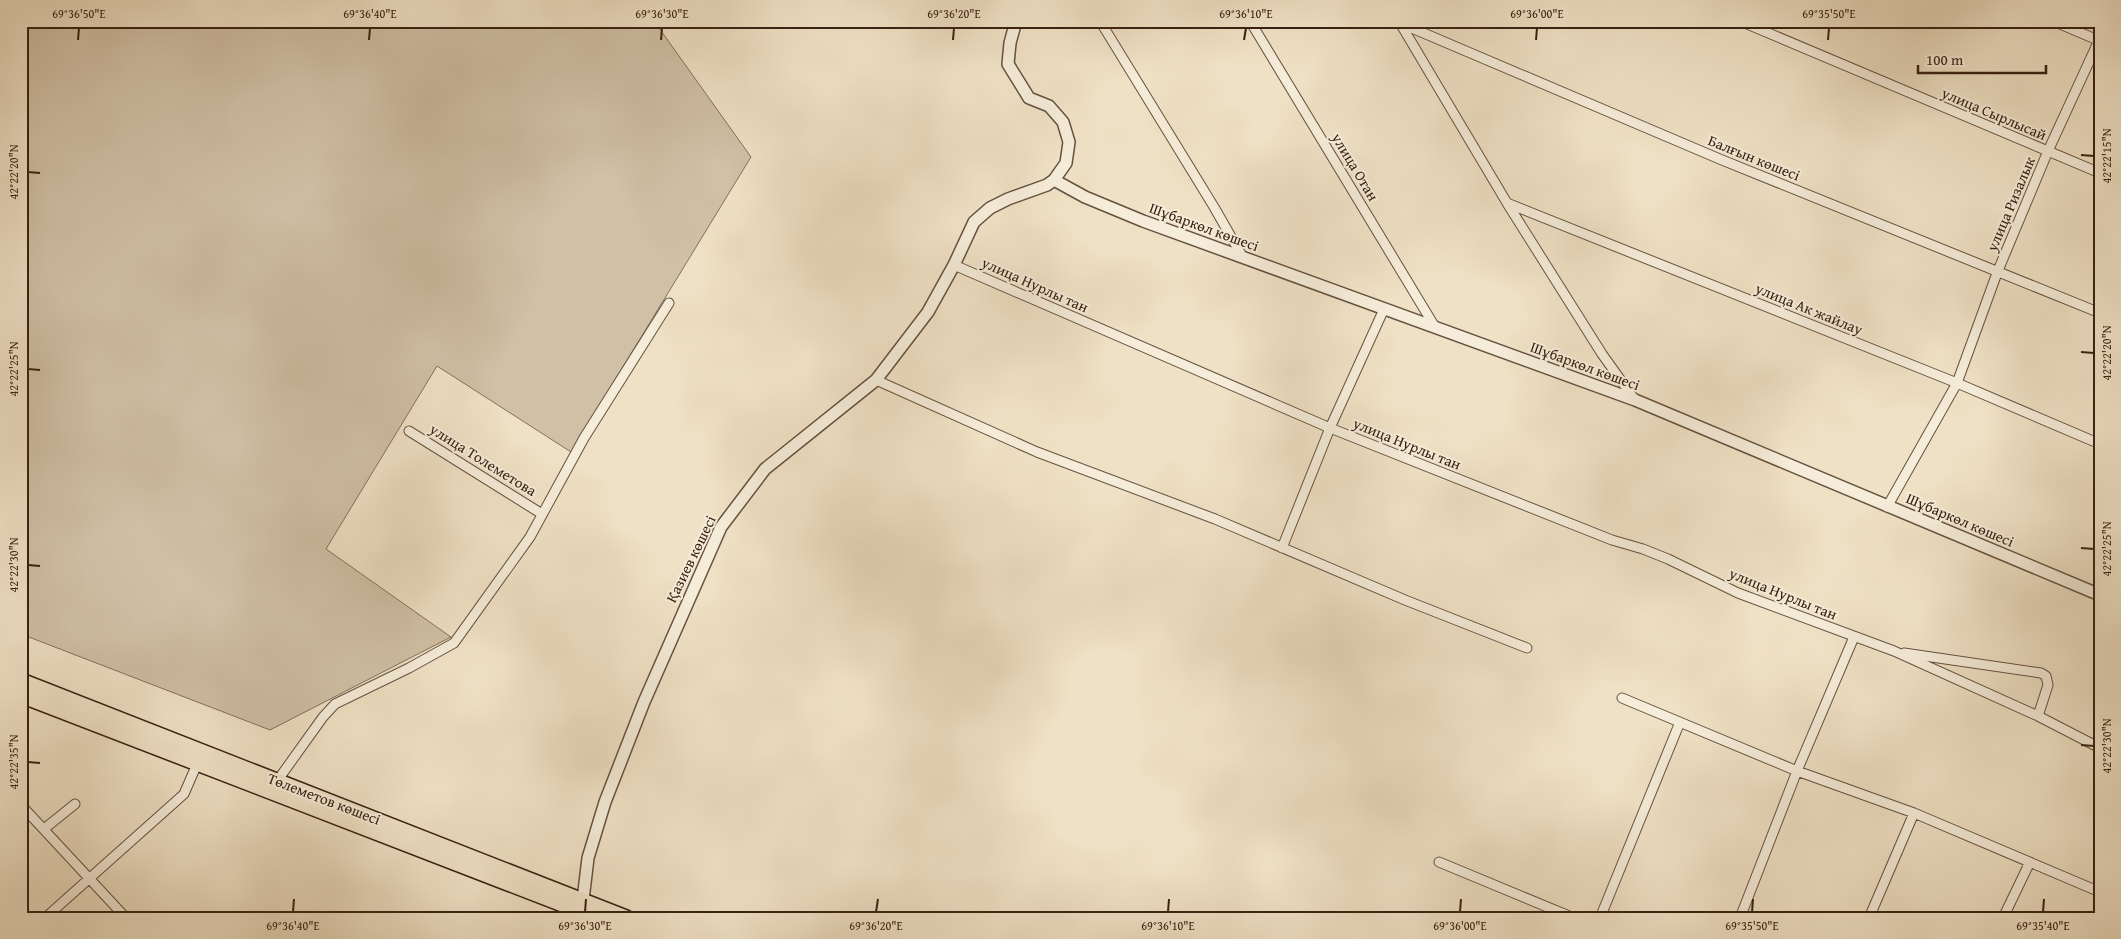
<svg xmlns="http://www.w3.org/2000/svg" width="2121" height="939" font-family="'Gentium Book Plus',serif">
  <rect width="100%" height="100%" fill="#efe1c5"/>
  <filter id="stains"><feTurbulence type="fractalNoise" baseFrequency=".004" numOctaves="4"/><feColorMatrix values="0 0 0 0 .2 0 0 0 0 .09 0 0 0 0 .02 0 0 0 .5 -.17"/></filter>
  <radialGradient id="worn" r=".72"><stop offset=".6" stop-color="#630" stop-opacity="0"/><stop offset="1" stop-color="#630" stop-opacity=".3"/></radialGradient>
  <path fill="#d0c0a6" stroke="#84705c" d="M21 21H654L751 157 571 452 437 366 326 549 451 637 270 730 21 634Z"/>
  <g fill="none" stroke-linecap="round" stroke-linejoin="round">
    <g stroke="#66513e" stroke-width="11">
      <path id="minor" d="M1100 21 1214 207 1242 256
        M1250 21 1435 327
        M1740 21 2100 173
        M2053 21 2100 41
        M1400 23 1722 160 2100 313
        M1400 23 1507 203 1602 354 1635 400
        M1507 203 1957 383 2100 444
        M954 265 1330 428 1612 540 1643 549 1668 559 1738 593 1894 651 2038 716 2100 748
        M876 380 1037 452 1215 519 1405 600 1527 648
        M409 431 542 514
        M1887 507 1957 383 1997 273 2048 151 2100 38
        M1282 548 1330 428 1384 309
        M1904 653 2041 673 2046 676 2048 685 2038 716
        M1622 698 1797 771 1914 813 2100 892
        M274 780 280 777 323 717 335 704 409 668 454 643 530 537 584 438 669 303
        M21 805 126 918
        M44 829 75 804
        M1439 862 1574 918
        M45 918 184 794 197 764
        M1600 918 1680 722
        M1740 918 1797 771 1854 637
        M1869 918 1914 813
        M2003 918 2030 862"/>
    </g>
    <g stroke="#66513e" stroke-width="14">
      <path id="tertiary" d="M1054 180 1085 197 1143 221 1635 400 2100 595
        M582 908 588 858 605 802 644 702 721 527 765 469 876 380 928 312 954 265 974 222 990 208 1008 199 1047 185 1054 180 1066 163 1069 142 1063 122 1049 106 1029 98 1008 64 1010 43 1016 21"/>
    </g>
    <g stroke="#382111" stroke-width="18">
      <path id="primary" d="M21 681 626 918
        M21 695 591 915"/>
    </g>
    <use href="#minor" stroke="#f5ecd9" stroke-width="9"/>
    <use href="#tertiary" stroke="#f5ecd9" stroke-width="11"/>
    <use href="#primary" stroke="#efe1c5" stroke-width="15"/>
  </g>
  <path fill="none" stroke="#382111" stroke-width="2" d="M78 40 79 28M369 40 370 28M661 40 662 28M953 40 954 28M1244 40 1246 28M1536 40 1537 28M1828 40 1829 28M2081 155 2094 156M28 172 40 173M2081 352 2094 353M28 369 40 370M2081 548 2094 549M28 565 40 566M2081 745 2094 746M28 762 40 763M293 912 294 899M585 912 586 899M876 912 878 899M1168 912 1169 899M1460 912 1461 899M1752 912 1753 899M2043 912 2044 899"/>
  <g text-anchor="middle" stroke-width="4" stroke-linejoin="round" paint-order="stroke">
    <g font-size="15" fill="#382111" stroke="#f5ecd9">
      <text transform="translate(1994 114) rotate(23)" y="5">улица Сырлысай</text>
      <text transform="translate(1754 158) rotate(22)" y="5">Балғын көшесі</text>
      <text transform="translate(1355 167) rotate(59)" y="5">улица Отан</text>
      <text transform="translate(2011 204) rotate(-67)" y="5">улица Ризалык</text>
      <text transform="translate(1204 227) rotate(20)" y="5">Шұбаркөл көшесі</text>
      <text transform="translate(1035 285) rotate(24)" y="5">улица Нурлы тан</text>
      <text transform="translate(1809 309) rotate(22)" y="5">улица Ак жайлау</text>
      <text transform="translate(1585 366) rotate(20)" y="5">Шұбаркөл көшесі</text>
      <text transform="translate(1407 444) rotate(22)" y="5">улица Нурлы тан</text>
      <text transform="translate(483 460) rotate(32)" y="5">улица Толеметова</text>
      <text transform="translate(1960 520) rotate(23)" y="5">Шұбаркөл көшесі</text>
      <text transform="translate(691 559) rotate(-64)" y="5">Қазиев көшесі</text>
      <text transform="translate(1783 594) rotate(22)" y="5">улица Нурлы тан</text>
      <text transform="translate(324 799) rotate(21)" y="5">Төлеметов көшесі</text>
    </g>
  </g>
  <rect width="2121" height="939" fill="none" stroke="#efe1c5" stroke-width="55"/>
  <path d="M1918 65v8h128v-8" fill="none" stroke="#382111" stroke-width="2.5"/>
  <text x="1926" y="65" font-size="15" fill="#382111" stroke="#f5ecd9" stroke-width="4" paint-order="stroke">100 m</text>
  <rect x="28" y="28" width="2066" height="884" fill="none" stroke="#382111" stroke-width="2"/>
  <g font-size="12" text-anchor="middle" fill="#382111">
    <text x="79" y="18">69°36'50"E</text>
    <text x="370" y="18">69°36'40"E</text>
    <text x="662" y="18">69°36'30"E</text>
    <text x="954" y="18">69°36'20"E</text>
    <text x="1246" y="18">69°36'10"E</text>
    <text x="1537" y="18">69°36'00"E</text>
    <text x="1829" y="18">69°35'50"E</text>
    <text transform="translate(2107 156) rotate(-90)" y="4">42°22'15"N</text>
    <text transform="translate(14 172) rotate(-90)" y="4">42°22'20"N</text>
    <text transform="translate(2107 353) rotate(-90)" y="4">42°22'20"N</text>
    <text transform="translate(14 369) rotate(-90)" y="4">42°22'25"N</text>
    <text transform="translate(2107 549) rotate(-90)" y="4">42°22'25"N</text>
    <text transform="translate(14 565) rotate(-90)" y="4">42°22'30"N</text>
    <text transform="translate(2107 746) rotate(-90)" y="4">42°22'30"N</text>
    <text transform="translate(14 762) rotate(-90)" y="4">42°22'35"N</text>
    <text x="293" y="930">69°36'40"E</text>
    <text x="585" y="930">69°36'30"E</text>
    <text x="876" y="930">69°36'20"E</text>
    <text x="1168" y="930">69°36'10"E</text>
    <text x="1460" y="930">69°36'00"E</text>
    <text x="1752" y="930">69°35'50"E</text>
    <text x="2043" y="930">69°35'40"E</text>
  </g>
  <rect width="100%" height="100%" filter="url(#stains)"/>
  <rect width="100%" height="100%" fill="url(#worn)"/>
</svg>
